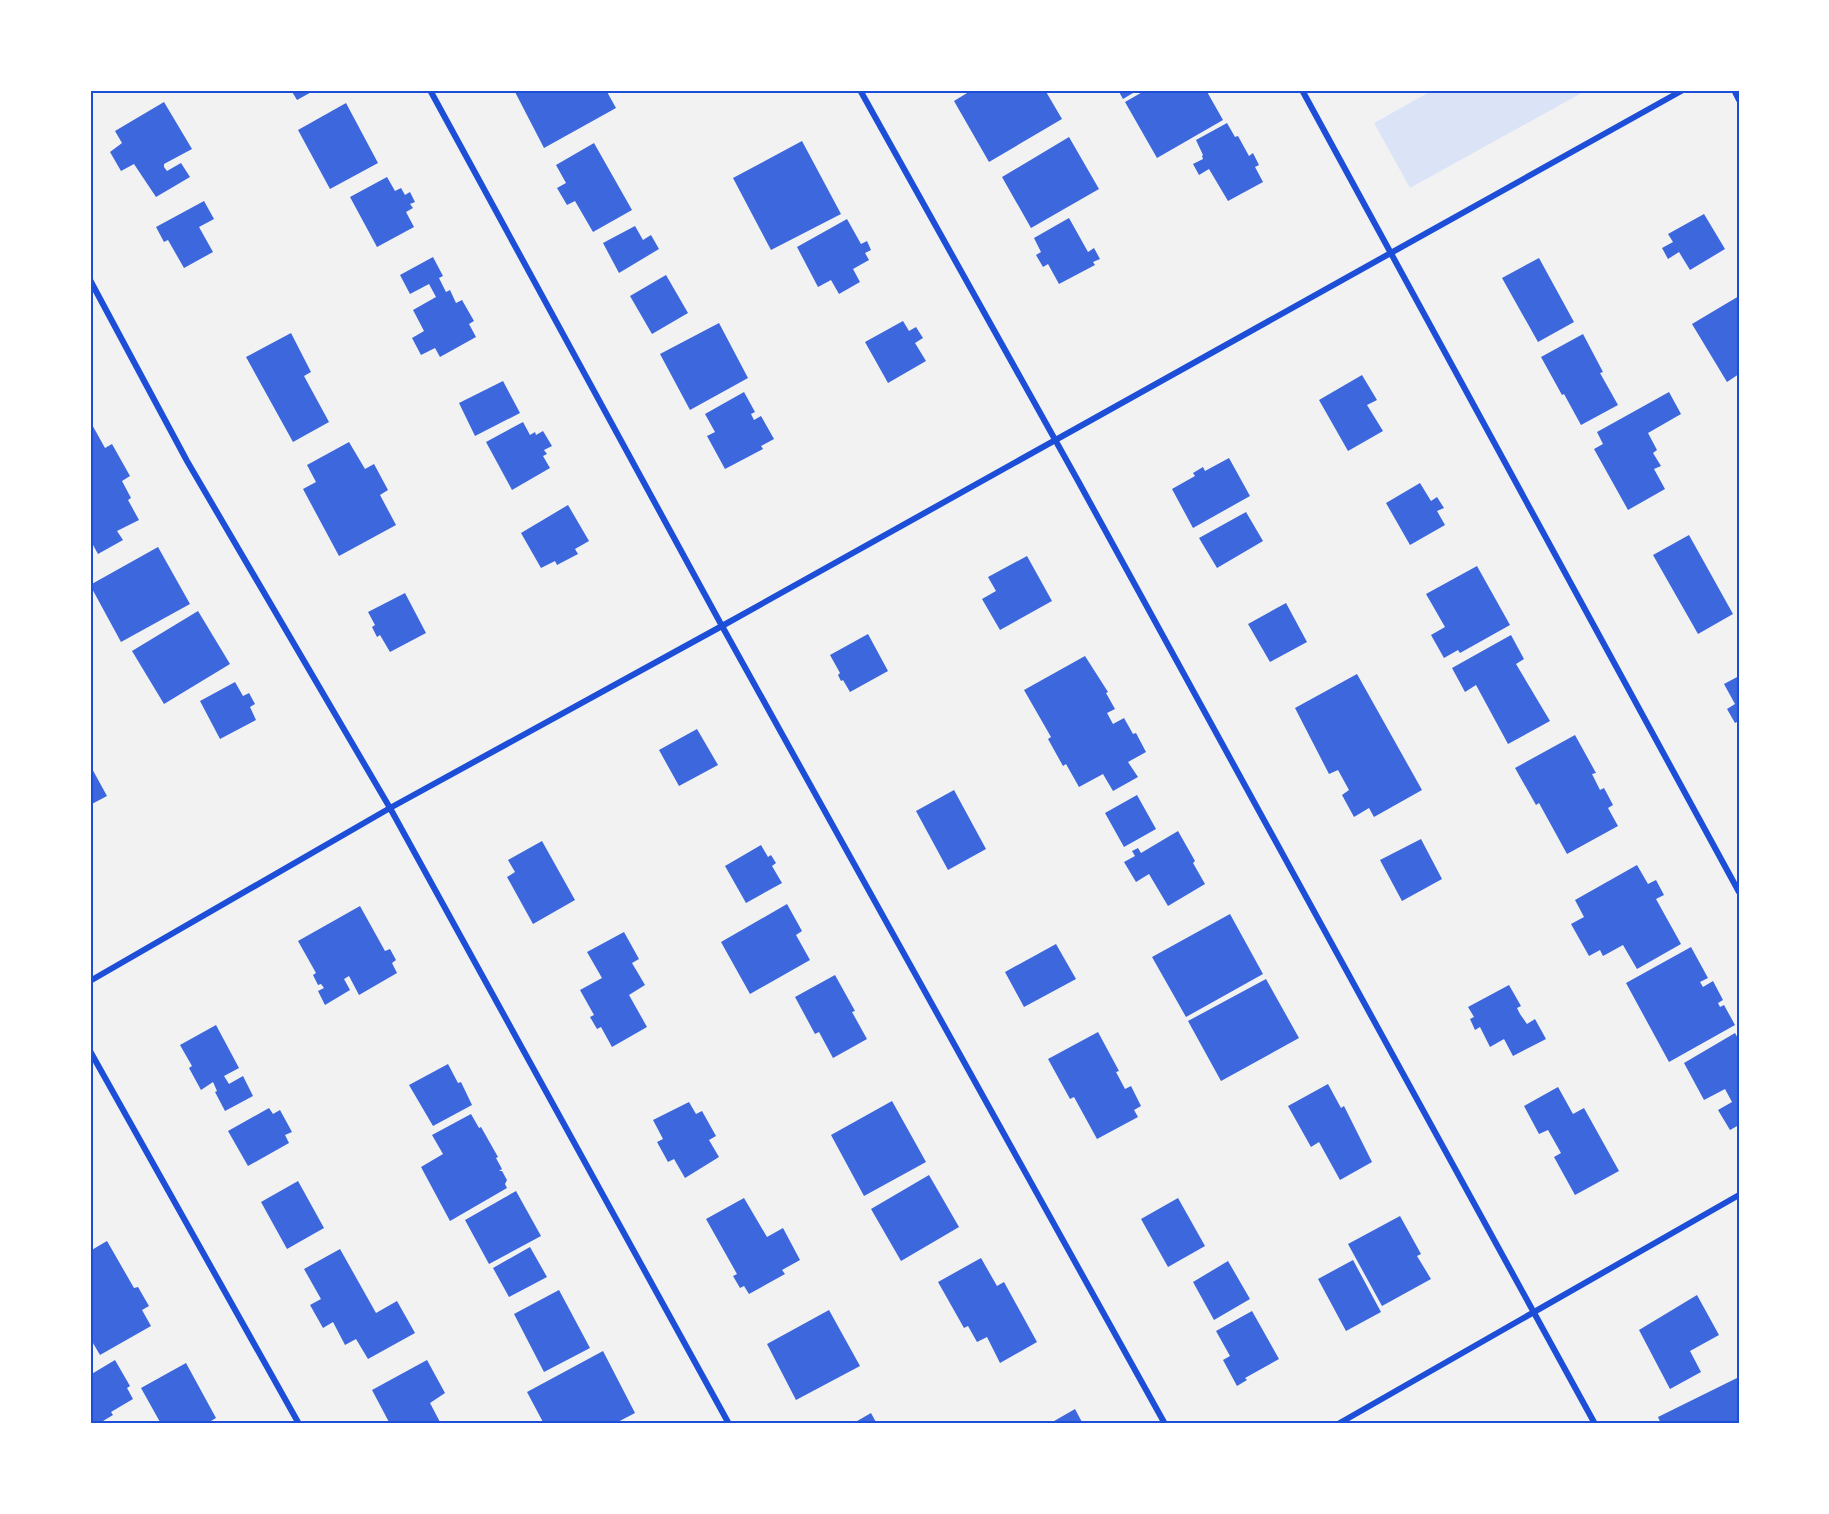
<svg xmlns="http://www.w3.org/2000/svg" width="1829" height="1514" font-family="'Open Sans',sans-serif">
  <rect width="100%" height="100%" fill="#f2f2f2"/>
  <path fill="#dbe4f7" d="M1433 90H1587L1410 188 1374 123Z"/>
  <path fill="#3d67dc" d="M291 90H315L297 100Z
    M514 90H606L616 108 544 148Z
    M972 90H1045L1062 119 989 162 954 101Z
    M1118 90H1138L1123 99Z
    M1146 90H1206L1223 120 1157 158 1125 102Z
    M164 102 192 149 164 164V167L167 171 181 163 190 177 156 197 134 164 121 171 110 152 122 143 115 131Z
    M346 103 378 163 330 189 298 130Z
    M1227 123 1235 137 1238 136 1249 156 1253 153 1259 165 1255 167 1263 182 1228 201 1209 169 1199 175 1193 164 1203 159 1202 156 1203 155 1196 140Z
    M1069 137 1099 189 1031 228 1002 177Z
    M802 141 841 214 771 250 733 178Z
    M594 143 632 210 593 232 575 201 567 205 557 188 566 183 556 165Z
    M387 177 395 191 401 188 405 195 410 192 415 202 410 204 413 208 406 212 414 227 377 247 350 197Z
    M204 201 214 219 199 227 213 252 184 268 168 240 164 242 156 227Z
    M1704 214 1725 249 1690 270 1679 252 1668 259 1662 248 1673 242 1668 234Z
    M1069 218 1088 252 1094 248 1100 259 1093 262 1095 265 1059 284 1048 264 1043 267 1036 255 1041 252 1034 238Z
    M847 219 861 244 867 241 871 250 865 253 869 260 853 269 860 282 839 294 831 280 818 287 797 247Z
    M635 226 643 240 651 235 659 249 619 273 603 243Z
    M433 257 443 276 439 278 446 292 450 290 456 303 462 300 474 321 469 324 476 337 440 357 435 348 421 355 412 338 424 331 413 310 436 297 429 284 410 294 400 275Z
    M1539 258 1574 322 1538 342 1502 278Z
    M666 275 688 313 652 334 630 296Z
    M1739 296V374L1727 382 1692 324Z
    M903 321 909 331 916 327 923 338 915 343 926 361 888 383 865 342Z
    M719 323 748 378 690 410 660 354Z
    M291 333 311 372 304 376 329 422 293 442 246 357Z
    M1583 334 1603 372 1600 373 1618 405 1581 425 1564 394 1562 395 1541 357Z
    M1362 375 1377 400 1367 405 1383 431 1348 451 1319 400Z
    M503 381 520 413 475 436 459 403Z
    M744 392 755 412 751 414 754 420 761 416 774 439 761 446 763 449 725 469 707 436 715 432 705 414Z
    M1669 392 1681 414 1648 433 1657 450 1653 453 1661 466 1654 469 1665 489 1628 510 1594 449 1603 444 1597 432Z
    M90 421 105 448 112 444 130 476 122 481 131 498 128 500 139 520 117 531 123 540 98 554 93 545 90 546Z
    M523 422 530 435 535 432 536 435 543 431 552 446 544 450 547 454 543 456 550 468 512 490 486 442Z
    M349 442 365 469 374 464 388 490 380 495 396 525 339 556 303 489 316 482 307 465Z
    M1229 458 1250 496 1193 528 1172 489 1195 476 1193 473 1203 467 1205 471Z
    M1420 483 1431 501 1437 497 1444 508 1437 511 1445 525 1410 545 1386 503Z
    M568 505 589 541 575 549 578 554 557 565 555 561 541 568 521 533Z
    M1246 512 1263 541 1217 568 1199 538Z
    M1689 535 1733 614 1698 634 1653 555Z
    M158 547 190 604 121 642 90 585Z
    M1027 556 1052 601 1000 630 982 599 996 591 988 577Z
    M1477 566 1510 625 1460 653 1458 650 1444 658 1431 635 1445 627 1426 594Z
    M405 593 426 633 390 652 380 635 377 637 372 627 375 625 368 612Z
    M1286 603 1307 642 1270 662 1248 624Z
    M198 611 230 664 164 704 132 651Z
    M868 634 888 671 850 692 843 680 841 681 838 675 840 673 830 655Z
    M1511 635 1524 659 1516 664 1550 721 1508 744 1476 685 1465 692 1452 668Z
    M1085 656 1108 692 1106 693 1115 709 1107 713 1113 724 1124 718 1133 734 1136 733 1146 752 1128 762 1138 777 1113 791 1103 774 1079 787 1066 764 1063 766 1048 739 1051 737 1024 690Z
    M1357 674 1422 790 1374 817 1369 808 1354 817 1342 795 1349 790 1338 770 1329 774 1295 708Z
    M1739 676V721L1735 723 1727 709 1735 704 1724 684Z
    M235 682 243 696 249 693 255 704 250 707 256 720 220 739 200 701Z
    M697 729 718 765 679 786 659 750Z
    M1575 735 1596 773 1592 774 1600 790 1604 788 1613 805 1608 808 1618 826 1567 854 1539 803 1536 805 1515 768Z
    M90 765 107 796 90 805Z
    M954 790 986 849 948 870 916 811Z
    M1137 795 1156 829 1124 847 1105 813Z
    M1178 831 1195 861 1193 863 1205 884 1168 906 1149 874 1136 882 1124 862 1135 856 1132 851 1138 848 1141 853Z
    M1421 839 1442 879 1402 901 1380 860Z
    M542 841 575 900 533 924 507 877 515 872 508 860Z
    M761 845 768 857 771 855 776 863 772 866 782 883 746 903 725 866Z
    M1637 865 1648 884 1656 880 1664 895 1656 899 1681 944 1637 969 1623 945 1603 956 1600 950 1589 956 1571 924 1584 917 1575 900Z
    M787 904 802 931 796 935 810 960 750 994 721 942Z
    M360 906 385 951 390 949 396 960 392 963 397 973 359 995 349 976 344 979 350 990 325 1005 318 991 324 988 321 984 318 985 313 975 316 973 298 941Z
    M1230 914 1263 974 1186 1017 1152 957Z
    M624 932 639 959 632 963 645 985 629 995 647 1027 612 1047 601 1027 597 1029 590 1017 594 1015 580 990 602 978 587 952Z
    M1056 944 1076 979 1024 1007 1005 972Z
    M1691 947 1708 978 1700 982 1703 987 1713 981 1723 1000 1718 1003 1720 1007 1724 1005 1735 1025 1669 1062 1626 983Z
    M835 975 855 1011 852 1012 867 1039 833 1058 819 1032 815 1034 795 997Z
    M1266 979 1299 1038 1221 1081 1188 1021Z
    M1509 985 1521 1006 1517 1008 1520 1014 1527 1024 1535 1019 1546 1039 1513 1056 1504 1039 1490 1047 1480 1027 1475 1030 1470 1019 1474 1017 1468 1007Z
    M216 1025 239 1068 224 1076 229 1084 243 1076 253 1096 225 1111 215 1092 217 1091 213 1082 201 1090 189 1068 192 1066 180 1045Z
    M1098 1032 1119 1071 1116 1072 1125 1089 1131 1086 1141 1106 1134 1110 1138 1117 1097 1139 1074 1097 1070 1099 1048 1059Z
    M1735 1033 1739 1040V1125L1730 1130 1718 1110 1732 1102 1725 1089 1704 1100 1684 1063Z
    M448 1064 458 1083 461 1082 472 1105 433 1126 409 1085Z
    M1328 1084 1341 1108 1344 1106 1372 1162 1340 1180 1319 1142 1311 1147 1288 1106Z
    M1558 1087 1573 1114 1584 1108 1619 1171 1575 1195 1554 1157 1561 1153 1548 1130 1539 1134 1524 1106Z
    M892 1101 926 1162 864 1196 831 1135Z
    M689 1102 696 1114 702 1111 716 1136 709 1140 719 1157 685 1178 674 1159 668 1162 657 1142 663 1139 653 1120Z
    M269 1108 273 1114 280 1110 292 1132 285 1135 289 1143 248 1166 228 1131Z
    M471 1114 479 1128 481 1127 498 1157 496 1158 502 1169 499 1171H502L507 1180 505 1184 507 1188 450 1221 421 1167 443 1154 432 1135Z
    M929 1175 959 1227 901 1261 871 1209Z
    M298 1181 324 1228 287 1249 261 1202Z
    M516 1191 541 1236 489 1264 465 1220Z
    M744 1198 767 1237 783 1228 800 1260 782 1270 785 1274 749 1294 744 1286 740 1288 733 1276 737 1274 706 1219Z
    M1178 1198 1205 1246 1168 1267 1141 1219Z
    M1400 1216 1421 1254 1417 1256 1431 1279 1382 1306 1348 1244Z
    M107 1241 134 1288 138 1287 149 1306 142 1310 151 1326 100 1355 90 1338V1251Z
    M530 1247 547 1277 509 1297 493 1268Z
    M340 1249 376 1313 397 1301 415 1333 368 1359 356 1339 345 1345 333 1322 323 1328 310 1305 321 1299 304 1269Z
    M981 1258 997 1286 1004 1282 1037 1342 1000 1363 987 1337 977 1342 968 1326 964 1328 938 1282Z
    M1353 1260 1381 1312 1346 1331 1318 1279Z
    M1228 1261 1250 1299 1214 1320 1193 1282Z
    M559 1290 590 1348 544 1372 514 1314Z
    M1697 1295 1719 1335 1690 1351 1701 1372 1670 1389 1639 1330Z
    M829 1310 860 1366 796 1400 767 1344Z
    M1252 1311 1279 1359 1245 1378 1247 1380 1237 1386 1223 1360 1230 1356 1216 1331Z
    M603 1351 635 1413 614 1424H544L527 1392Z
    M115 1360 130 1386 127 1388 133 1399 111 1412 113 1415 98 1424H90V1375Z
    M427 1360 445 1393 430 1403 441 1424H390L372 1390Z
    M186 1363 216 1418 206 1424H157L160 1422 141 1388Z
    M1739 1377V1424H1661L1658 1417Z
    M1075 1409 1083 1424H1049Z
    M871 1413 877 1424H852Z"/>
  <g fill="none" stroke-linecap="round" stroke-linejoin="round">
    <path stroke="#1d4ed8" stroke-width="6" d="M430 90 722 626 1165 1424
      M860 90 1077 479 1595 1424
      M1302 90 1739 892
      M1734 90 1739 100
      M90 280 187 461 390 808 729 1424
      M90 981 390 808 722 626 1683 90
      M90 1051 299 1424
      M1338 1424 1739 1195"/>
  </g>
  <rect width="1829" height="1514" fill="none" stroke="#ffffff" stroke-width="183"/>
  <rect x="92" y="92" width="1646" height="1330" fill="none" stroke="#1d4ed8" stroke-width="2"/>
</svg>
